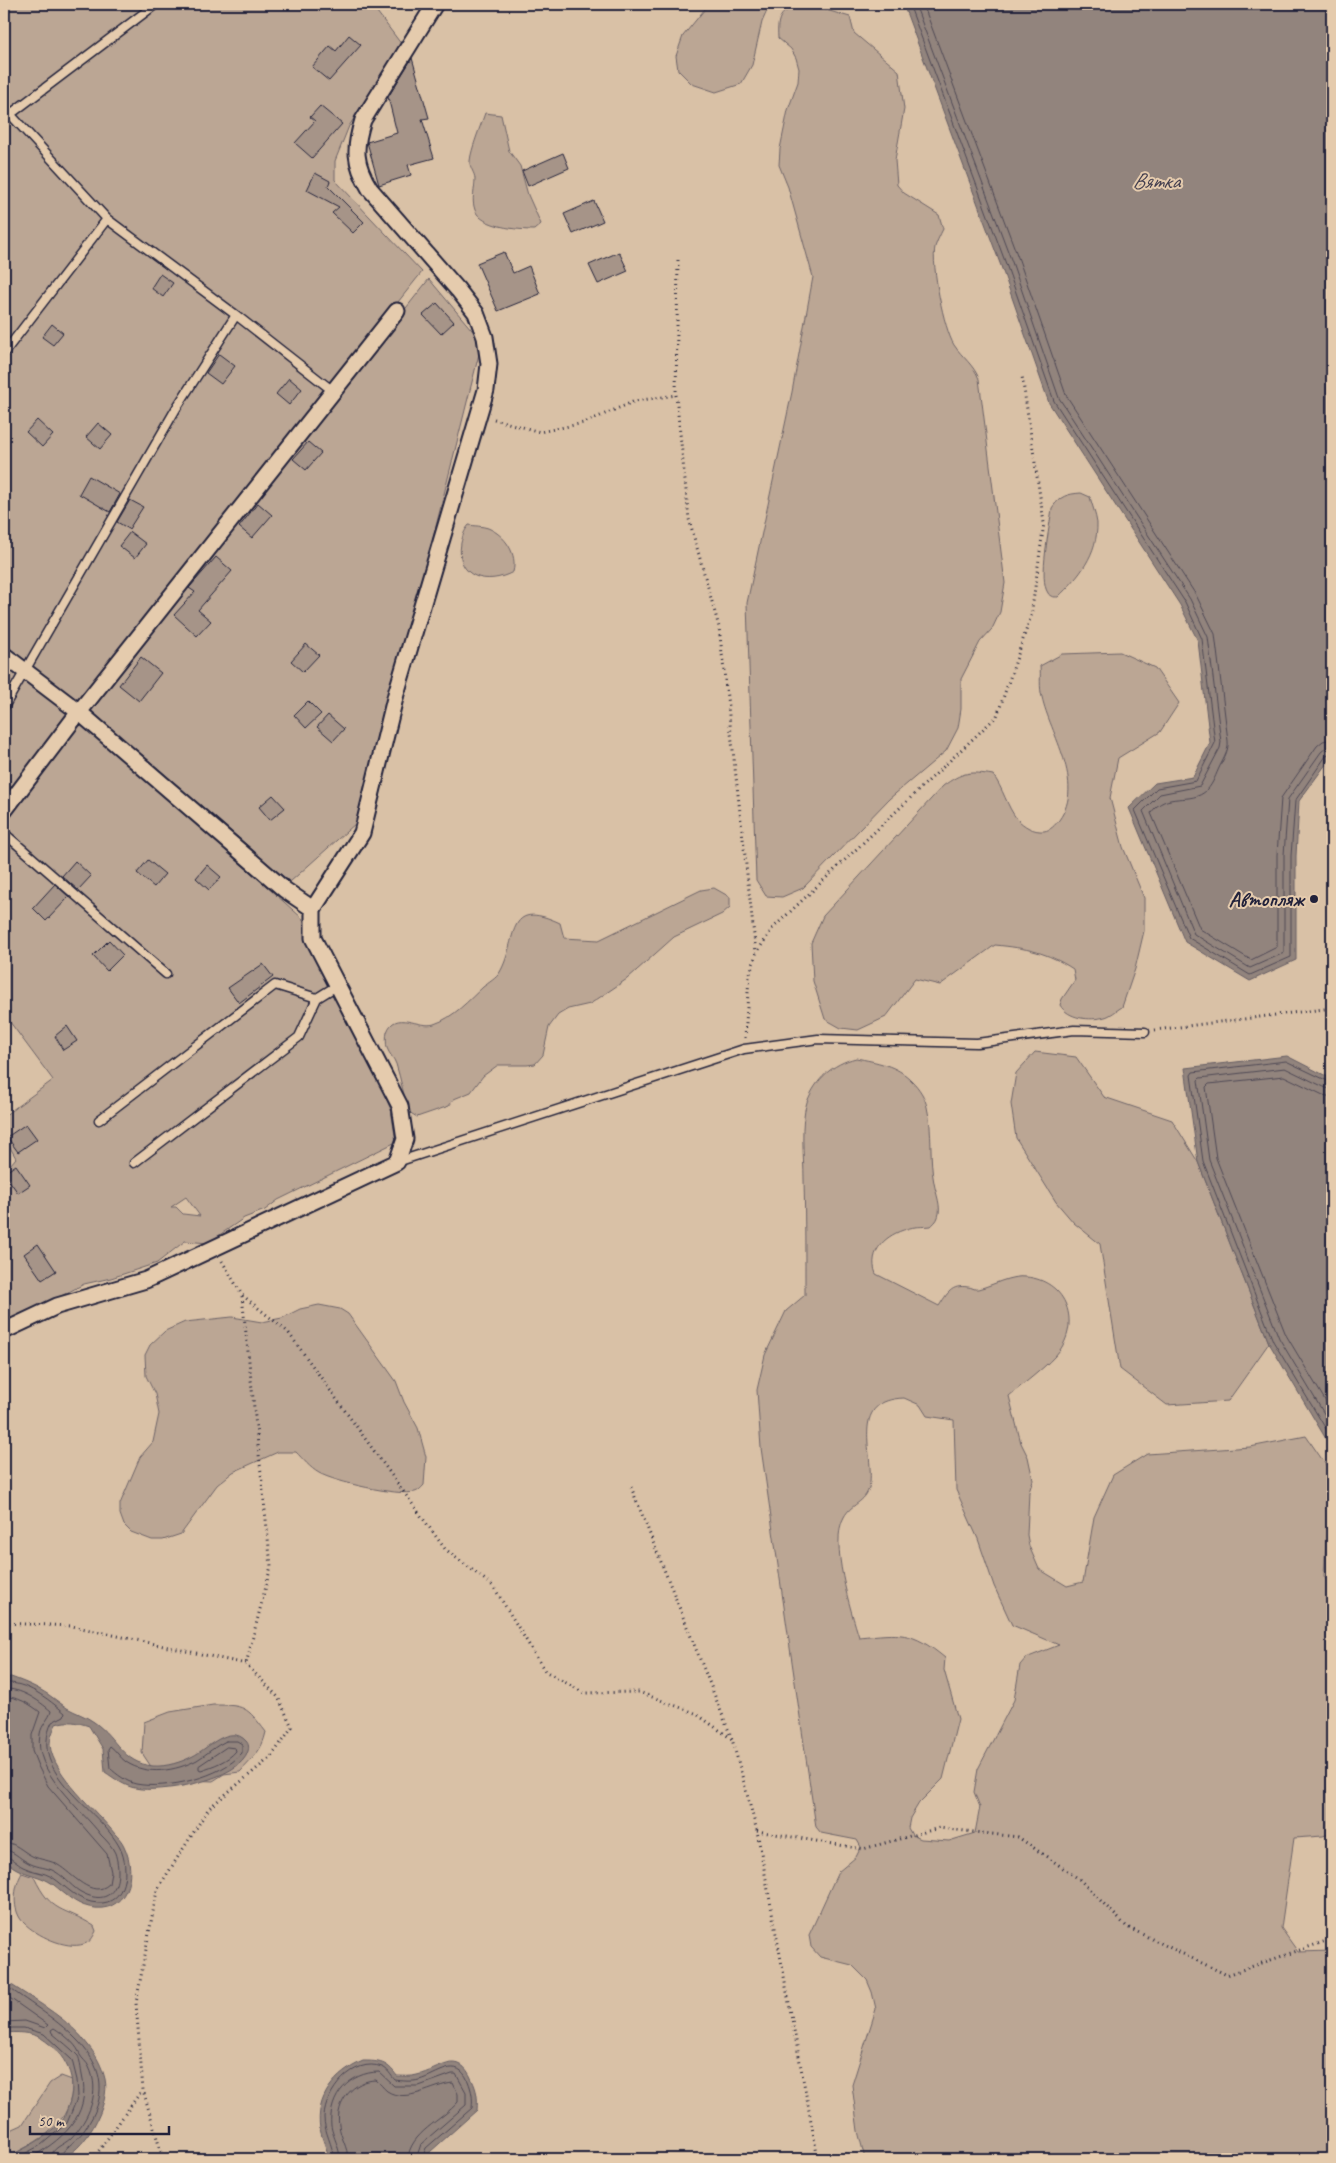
<svg xmlns="http://www.w3.org/2000/svg" width="1336" height="2163" font-family="Caveat,sans-serif">
  <rect width="100%" height="100%" fill="#d9c1a6"/>
  <filter id="ink" filterUnits="userSpaceOnUse"><feTurbulence type="fractalNoise" baseFrequency=".02" numOctaves="2"/><feDisplacementMap in="SourceGraphic" scale="10" xChannelSelector="R" yChannelSelector="G"/><feConvolveMatrix kernelMatrix="1 2 1 2 8 2 1 2 1" color-interpolation-filters="sRGB"/></filter>
  <g filter="url(#ink)">
    <path fill="#bba694" stroke="#6e6468" fill-rule="evenodd" d="M4 4H371L402 45 349 126 335 161V180L422 272 75 706 4 651Z
      M709 4H770L762 22 752 65 741 84 716 92 692 84 678 70 676 56 683 36Z
      M809 5 850 17 854 33 899 71 904 109 895 160 897 185 904 193 939 215 943 229C940 235 937 241 935 247 931 265 944 329 954 345 962 357 974 365 979 379L1005 583 1000 612 992 629 980 642 961 679V709L958 728 946 751 889 799 803 888 782 897 766 896 756 880 747 603 792 392 813 277 788 187 779 165 780 149 788 110 798 82 799 69 796 58 791 49 778 38C776 11 785 9 809 5Z
      M485 113 501 115 509 151 520 166 528 195 541 224 534 230C518 230 481 227 475 210 471 199 475 190 475 179 475 173 469 167 470 161 471 149 481 125 485 113Z
      M429 279 482 342 417 602 356 823 290 882 89 709Z
      M1081 493 1090 497C1092 505 1096 515 1097 523 1098 554 1079 577 1058 597 1054 597 1050 597 1048 593 1038 579 1050 526 1052 508 1060 496 1067 494 1081 493Z
      M469 525C475 526 482 526 488 528 505 535 518 554 513 572 487 586 455 578 461 543 463 535 464 531 469 525Z
      M1120 652 1155 668 1179 703 1160 732 1118 758 1110 798 1123 847 1144 898V931L1135 969 1122 1007C1117 1010 1110 1016 1105 1017 1090 1021 1068 1019 1060 1005L1062 999 1075 980 1073 969C1047 952 1026 948 995 945L940 985 915 979 886 1017 858 1030 841 1028 825 1019 813 981 811 943 823 916 943 786C962 772 970 771 993 775 1003 788 1007 807 1017 819 1024 826 1033 832 1044 831 1051 830 1055 825 1059 820 1086 783 1050 734 1042 697 1039 687 1041 676 1040 666L1062 654Z
      M4 663 69 712 4 798Z
      M79 720 302 918 338 985 391 1110 396 1142 278 1200 265 1210 244 1218 208 1243 185 1241 157 1263 111 1278 84 1284 36 1309 4 1322V1172L16 1158 4 1137V1116L53 1080 4 1014V819ZM186 1197 200 1216 183 1214 176 1207H171Z
      M714 888 730 897V907L722 914 674 937 627 979 590 1004 568 1009 558 1015 549 1027 543 1055 535 1064 527 1065H498L483 1076 471 1092 454 1099 449 1106 417 1117 409 1112C404 1097 401 1080 396 1064 394 1058 389 1054 387 1048 386 1044 386 1036 387 1032 395 1009 419 1029 434 1024 453 1018 469 1000 483 987 488 983 497 978 500 972 518 941 504 897 560 923L564 938 599 940 701 890Z
      M1035 1052 1076 1057 1104 1097 1172 1120 1198 1162 1269 1343 1228 1401 1167 1405 1120 1369 1100 1244 1074 1223 1056 1202 1016 1138 1011 1104 1016 1073Z
      M856 1058C876 1062 897 1065 912 1081 919 1088 925 1097 927 1107 933 1132 929 1158 934 1183 936 1194 942 1207 938 1217 937 1221 933 1224 931 1226 923 1227 914 1226 907 1229 887 1234 867 1251 876 1274L939 1306C947 1294 951 1284 968 1287 972 1287 974 1290 978 1289 994 1285 1010 1275 1026 1277 1064 1280 1081 1319 1060 1350 1049 1365 1024 1383 1009 1396L1021 1443 1028 1457 1033 1480 1029 1492 1027 1535 1029 1546 1039 1569 1067 1586 1083 1582 1094 1517 1113 1475 1147 1454 1250 1447 1306 1436 1330 1471 1324 1576 1332 1589V1833L1323 1836 1294 1838 1281 1928 1298 1952 1332 1951V2159H865L858 2131 852 2085 876 2009 872 1992 867 1980 852 1965 820 1957 811 1947 809 1935 838 1872 856 1857 861 1847 857 1840 821 1833 816 1827 761 1448 757 1390 765 1355 786 1311 805 1295C805 1256 805 1218 804 1179 804 1158 800 1122 807 1102 816 1079 832 1064 856 1058ZM904 1398 920 1405 927 1416 954 1420 956 1490 978 1539 994 1586 1012 1625 1059 1645 1026 1658 1020 1665 1014 1700 978 1769 974 1792 980 1807 975 1833 949 1841 921 1839 912 1835 908 1828 910 1818 919 1803 943 1779 958 1719 944 1670 945 1658C911 1630 900 1633 859 1637 851 1611 829 1542 844 1517 852 1502 868 1503 870 1482 873 1448 850 1400 904 1398Z
      M319 1305 340 1309 348 1314 396 1381 404 1402 418 1428 426 1457 424 1485C421 1488 419 1491 415 1492 397 1496 335 1482 319 1473 310 1468 303 1459 296 1452H278L233 1472 217 1485 181 1534 163 1540H152L131 1532 124 1525 120 1514V1504L140 1457 153 1442 159 1414 155 1394 146 1376 145 1355 150 1345 165 1331 185 1322 232 1317 262 1322 282 1318 300 1309Z
      M213 1705C245 1705 246 1706 266 1732 262 1751 252 1759 240 1772L224 1774 213 1781 186 1780 154 1771 142 1753 144 1722 170 1712Z
      M22 1873 34 1877C52 1915 63 1906 94 1926L96 1931C93 1937 91 1942 84 1944 66 1950 36 1935 24 1923 11 1911 14 1886 22 1873Z
      M61 2076 72 2080C74 2126 39 2140 4 2159V2133L22 2125 50 2083Z"/>
    <path fill="#92847d" stroke="#655d63" d="M903 4H1332V756L1299 801 1296 856V960L1250 981 1185 942 1129 808 1155 783 1193 777 1210 743 1198 641 1180 605 1049 403 1001 266Z
      M1287 1056 1332 1079V1449L1269 1343 1198 1162 1185 1068Z
      M11 1677C25 1682 37 1687 49 1695 55 1699 61 1704 67 1708 76 1713 86 1716 94 1722 117 1738 122 1763 153 1766 166 1767 182 1762 193 1756 207 1749 230 1723 246 1741 249 1744 249 1748 248 1751 241 1780 159 1794 135 1788 124 1786 114 1778 105 1772L103 1749 89 1726C77 1722 67 1720 56 1724 53 1731 50 1737 50 1745 53 1775 97 1811 115 1834 118 1837 122 1841 124 1846 138 1874 127 1916 89 1907 75 1904 64 1893 54 1885 39 1873 19 1876 4 1859V1678Z
      M4 1982 13 1986C39 2003 70 2020 88 2045 96 2055 102 2066 105 2079 111 2104 84 2154 58 2159 43 2162 20 2159 4 2159 23 2149 48 2138 62 2121 65 2118 66 2111 68 2107 79 2079 66 2054 41 2038 30 2032 16 2032 4 2033Z
      M363 2061C380 2061 387 2062 397 2076 404 2076 411 2077 417 2075 440 2070 459 2048 472 2080 477 2090 478 2098 477 2110L430 2152 426 2159H330C327 2150 322 2139 320 2129 315 2097 335 2073 363 2061Z"/>
    <g fill="none" stroke-linecap="round" stroke-linejoin="round">
      <path stroke="#4f4955" stroke-width="1" d="M909 4 1006 264 1054 401 1185 602 1202 639 1215 743 1196 781 1157 788 1135 810 1189 938 1250 975 1291 957V856L1295 801 1326 756 1332 753
        M915 4 1012 262 1059 398 1190 599 1208 637 1221 742 1220 748 1200 786 1160 794 1143 811 1194 934 1250 968 1284 953V855L1288 799 1321 752 1326 748 1332 747
        M923 4 1019 260 1066 395 1196 595 1215 634 1228 741C1229 750 1224 758 1220 766 1216 774 1213 784 1207 790 1191 806 1166 790 1151 813L1200 929 1251 960 1277 947V855L1281 798 1317 746 1323 741 1332 739
        M1332 1083 1286 1061 1193 1072 1191 1075 1203 1161 1273 1341 1332 1439
        M1332 1089 1326 1088 1285 1068 1200 1078 1198 1080 1209 1160 1279 1338 1332 1427
        M1332 1097 1323 1095 1284 1076 1209 1084 1206 1087 1216 1158 1286 1335 1332 1412
        M4 1683C26 1681 48 1699 65 1713L64 1716 52 1722C27 1775 99 1807 120 1848 130 1868 126 1905 98 1903 78 1902 67 1887 52 1877 44 1872 32 1872 23 1867 17 1864 11 1857 4 1856
        M4 1689C21 1688 38 1700 51 1711 50 1718 41 1725 40 1734 33 1773 80 1807 101 1835 106 1840 112 1846 115 1853 124 1881 113 1911 79 1891 70 1885 63 1875 52 1870 44 1867 35 1867 27 1862 19 1858 13 1850 4 1850
        M4 1697C17 1696 30 1704 40 1712L32 1735V1751L38 1766 48 1786 107 1854 111 1872 109 1884C92 1900 72 1873 58 1865 51 1860 40 1860 32 1856 22 1851 16 1843 4 1842
        M226 1741H237L242 1744V1753C222 1777 167 1790 136 1784 127 1782 116 1774 110 1768L108 1749 110 1746C116 1750 120 1758 126 1762 147 1776 176 1771 197 1760 207 1754 215 1746 226 1741Z
        M227 1747 235 1748 236 1751C228 1761 213 1766 201 1770L199 1769V1766Z
        M4 1988 12 1990C58 2023 132 2063 85 2129 80 2138 58 2154 57 2159
        M4 1994 48 2025 45 2028 25 2021 4 2022
        M4 2028H24L44 2034 72 2060 77 2080 78 2096 67 2123 41 2145 15 2159
        M28 2159C60 2142 92 2116 82 2075 81 2070 80 2059 78 2056 71 2048 60 2040 52 2033L51 2030 54 2028C62 2033 75 2043 79 2052 80 2053 79 2054 80 2055 82 2059 87 2062 89 2067 101 2092 89 2119 71 2138 63 2146 51 2147 51 2159
        M334 2159C333 2145 324 2132 324 2117 325 2092 353 2056 382 2067 388 2069 391 2076 395 2080 402 2081 412 2082 419 2080 438 2075 457 2055 468 2081 472 2091 473 2098 472 2108L426 2148 422 2159
        M340 2159C340 2148 333 2137 331 2126 328 2096 350 2072 379 2072L394 2086H419L452 2074H456L466 2092V2105L421 2144 416 2159
        M348 2159C348 2147 340 2137 339 2125 335 2102 354 2080 376 2080 380 2083 383 2088 387 2091 407 2104 433 2085 453 2083L458 2094V2102C443 2120 409 2133 408 2159"/>
    </g>
    <path fill="#a69488" stroke="#22223b" d="M349 35 361 45 329 81 312 67 330 46 336 51Z
      M412 58 429 118 422 119 434 158 408 165 411 175 379 185 367 142 397 133 388 97Z
      M320 106 342 124 312 158 295 143 315 121 310 117Z
      M563 153 569 168 528 186 522 171Z
      M315 173 330 181 328 186 364 222 353 233 332 213 339 207 307 190Z
      M594 201 603 221 573 234 564 214Z
      M504 252 513 273 529 266 540 294 498 311 477 263Z
      M619 252 628 271 598 284 589 265Z
      M160 274 173 283 163 297 151 288Z
      M437 303 454 322 441 334 423 315Z
      M52 324 63 333 53 345 42 337Z
      M219 354 235 366 221 384 206 373Z
      M289 378 302 389 289 405 276 394Z
      M37 420 53 435 42 447 26 432Z
      M98 423 112 435 100 449 86 437Z
      M308 442 321 453 306 470 293 459Z
      M89 476 120 494 110 512 79 494Z
      M130 500 143 507 129 529 117 522Z
      M258 503 272 515 252 538 239 527Z
      M130 532 146 544 135 558 119 546Z
      M216 557 232 571 198 610 211 621 197 636 174 615 195 592 189 588Z
      M306 644 319 655 303 672 291 661Z
      M141 657 161 673 139 701 119 685Z
      M308 701 321 714 306 728 294 715Z
      M328 715 344 729 333 741 317 727Z
      M273 795 285 808 270 820 259 807Z
      M148 860 165 874 154 887 137 873Z
      M75 861 91 876 78 890 62 876Z
      M207 865 221 877 209 890 196 878Z
      M55 884 69 897 46 921 33 908Z
      M109 940 123 955 107 971 93 956Z
      M263 964 273 977 239 1003 228 988Z
      M67 1026 77 1041 63 1050 55 1036Z
      M26 1124 37 1139 18 1152 7 1137Z
      M16 1165 30 1185 18 1193 4 1173Z
      M38 1244 56 1271 42 1280 24 1254Z"/>
    <g fill="none" stroke-linecap="round" stroke-linejoin="round">
      <g stroke="#22223b" stroke-width="11">
        <path id="service" d="M10 114 107 219 236 315 333 391
          M4 119 156 4
          M4 353 107 219
          M4 707 177 407 236 315
          M4 833 166 974
          M99 1120 275 985 317 998
          M397 1162 744 1049 818 1039 977 1043 1074 1030 1145 1032
          M134 1163 299 1037 317 998 338 985"/>
      </g>
      <g stroke="#22223b" stroke-width="19">
        <path id="minor" d="M4 655 79 712 285 890 313 909
          M4 811 79 712 397 311
          M4 1331 57 1306 146 1280 397 1162 405 1139 400 1106 313 938V909L362 833 396 694 486 390 489 364 485 337 476 313 458 290 370 189C354 163 354 148 363 120L435 4"/>
      </g>
      <path stroke="#22223b" stroke-width="3" stroke-dasharray="1 4" stroke-linecap="butt" d="M678 260 676 395 689 519 719 627 756 953
        M494 419 540 432 584 423 635 401 676 395
        M1155 1030 1332 1008
        M745 1038 749 977 756 954 772 929 997 716 1031 616 1044 523 1022 376
        M222 1261 242 1295 288 1332 445 1549 493 1586 545 1671 584 1693 639 1692 695 1713 732 1739
        M242 1296 271 1566 246 1664
        M631 1487 732 1739 757 1831 818 2159
        M4 1623 72 1626 246 1664 278 1697 292 1727 271 1757 209 1808 157 1890 136 2003 143 2090 163 2159
        M757 1831 863 1849 939 1828 1018 1837 1079 1879 1127 1927 1227 1975 1332 1939
        M93 2159 142 2090"/>
      <use href="#service" stroke="#e5cbad" stroke-width="8"/>
      <use href="#minor" stroke="#e5cbad" stroke-width="15"/>
    </g>
  </g>
  <circle fill="#22223b" stroke="#e5cbad" stroke-width="2" cx="1314" cy="899" r="5"/>
  <g text-anchor="middle" stroke-width="4" stroke-linejoin="round" paint-order="stroke">
    <g font-size="21" font-weight="bold" fill="#22223b" stroke="#e5cbad" text-anchor="end">
      <text x="1304" y="906">Автопляж</text>
    </g>
    <g font-size="22" font-style="italic" fill="#443f4f" stroke="#e5cbad">
      <text x="1156" y="188">Вятка</text>
    </g>
  </g>
  <rect width="1336" height="2163" fill="none" stroke="#e5cbad" stroke-width="20"/>
  <rect x="10" y="10" width="1316" height="2143" fill="none" stroke="#22223b" stroke-width="2" filter="url(#ink)"/>
  <path d="M30 2126v8h139v-8" fill="none" stroke="#22223b" stroke-width="2.5"/>
  <text x="38" y="2126" font-size="15" fill="#22223b" stroke="#e5cbad" stroke-width="4" paint-order="stroke">50 m</text>
</svg>
